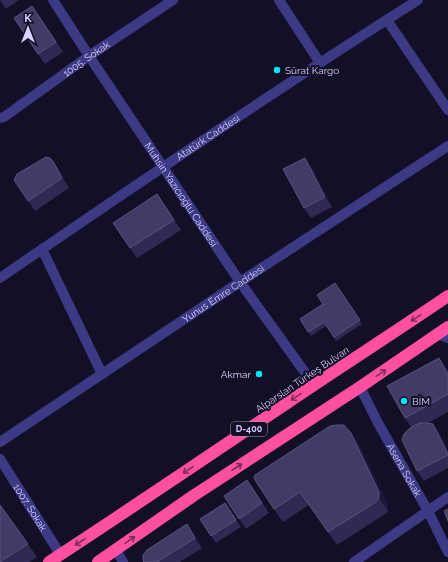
<svg xmlns="http://www.w3.org/2000/svg" width="448" height="562" font-family="Raleway,sans-serif">
  <rect width="100%" height="100%" fill="#130f26"/>
  <g fill="none" stroke-linecap="round" stroke-linejoin="round">
    <g stroke="#3d3a85" stroke-width="10">
      <path id="s1" d="M53 0 89 56 240 282 314 385"/>
      <path d="M279 0 320 63"/>
      <path d="M387 20 448 110"/>
      <path id="s2" d="M0 118 4 117 89 56 173 0"/>
      <path d="M42 249 102 374"/>
      <path id="s3" d="M0 278C138 183 277 89 418 0"/>
      <path d="M438 334 448 338"/>
      <path id="s4" d="M360 387 378 423 428 511 448 552"/>
      <path id="s5" d="M0 442 240 282 448 146"/>
      <path id="s6" d="M0 459 60 554"/>
      <path d="M116 550 123 562"/>
      <path d="M354 562 448 497"/>
    </g>
    <path stroke="#ff4fa3" stroke-width="12" d="M49 562C138 504 226 444 314 385 359 355 404 326 448 296
      M98 562 193 496 360 387 448 327"/>
  </g>
  <path fill="#312854" d="M0 0H19L6 9Z
    M32 6 63 52 45 64 38 54Z
    M305 158 312 168 332 207 311 218 304 208Z
    M60 171 69 188 35 211 14 180Z
    M157 194 181 230 137 258 130 248Z
    M335 283 362 324 336 341 326 326 311 336 300 319 323 304Z
    M439 358 448 371V412L428 423 440 434 448 450V468L424 481 417 471 411 427 405 418Z
    M360 446 388 505V511L385 514 337 545 309 505 283 522 274 509Z
    M247 480 269 513 246 529 224 496Z
    M225 503 241 527 216 543 200 519Z
    M187 524 202 548 180 562H144Z
    M28 544 37 557 29 562H0Z"/>
  <path fill="#1d163a" d="M305 158 312 168 332 207 325 197Z
    M53 161 60 171 69 188 62 178Z
    M439 358 448 370V374Z
    M433 424 440 434 448 450V454Z
    M351 433 360 446 388 505V511L379 498Z
    M187 524 194 534 202 548 195 538Z"/>
  <path fill="#433a66" stroke="#5a527e" d="M32 6 56 42 38 54 14 18Z
    M46 157 50 158 53 161 62 178 28 201 14 180 17 174Z
    M305 158 325 197 304 208 283 169Z
    M157 194 174 220 130 248 113 223Z
    M335 283 360 320 334 337 324 322 308 332 300 319 323 304 317 295Z
    M439 358 448 374V394L405 418 387 386Z
    M421 423H427L433 424 448 454V455L417 471 402 440 404 434 409 429 415 425Z
    M336 425H344L351 433 379 492V498L376 502 328 532 300 492 274 509 255 480 254 477 255 475 330 426Z
    M247 480 262 503 239 519 224 496Z
    M225 503 236 520 211 536 200 519Z
    M0 505 28 544 0 562Z
    M448 509V521L444 511Z
    M187 524 195 538 157 562H144L143 561V555L147 550Z"/>
  <defs><path id="oneway-shaft" d="M-6 0H5M1.5-3L5.5 0L1.5 3" fill="none" stroke-width="1.6" stroke-linecap="round" stroke-linejoin="round"/></defs>
  <g stroke="#7d2c5e">
    <use href="#oneway-shaft" transform="translate(416 318) rotate(146)"/>
    <use href="#oneway-shaft" transform="translate(381 373) rotate(-34)"/>
    <use href="#oneway-shaft" transform="translate(296 397) rotate(146)"/>
    <use href="#oneway-shaft" transform="translate(237 467) rotate(-33)"/>
    <use href="#oneway-shaft" transform="translate(188 470) rotate(146)"/>
    <use href="#oneway-shaft" transform="translate(130 540) rotate(-35)"/>
    <use href="#oneway-shaft" transform="translate(80 542) rotate(147)"/>
  </g>
  <g fill="#00e5ff" stroke="#130f26" stroke-width="1.5">
    <circle cx="277" cy="70" r="4"/>
    <circle cx="259" cy="374" r="4"/>
    <circle cx="404" cy="401" r="4"/>
  </g>
  <g text-anchor="middle" stroke-width="4" stroke-linejoin="round" paint-order="stroke">
    <rect fill="#130f26" stroke="#9e99be" stroke-width="1" x="231" y="422" width="36" height="14" rx="3"/>
    <g font-size="9" font-weight="bold" fill="#d9d4ff">
      <text x="249" y="432">D-400</text>
    </g>
    <g font-size="10" fill="#d9d4ff" stroke="#130f26">
      <text dy="4" stroke="none"><textPath href="#s2" startOffset="105">1005. Sokak</textPath></text>
      <text dy="4" stroke="none"><textPath href="#s3" startOffset="251">Atatürk Caddesi</textPath></text>
      <text dy="4" stroke="none"><textPath href="#s1" startOffset="233">Muhsin Yazıcıoğlu Caddesi</textPath></text>
      <text dy="4" stroke="none"><textPath href="#s5" startOffset="268">Yunus Emre Caddesi</textPath></text>
      <text transform="translate(302 379) rotate(-34)" y="4">Alparslan Türkeş Bulvarı</text>
      <text dy="4" stroke="none"><textPath href="#s4" startOffset="94">Asena Sokak</textPath></text>
      <text dy="4" stroke="none"><textPath href="#s6" startOffset="57">1007. Sokak</textPath></text>
    </g>
    <g font-size="10" fill="#d9d4ff" stroke="#130f26" text-anchor="start">
      <text x="285" y="74">Sürat Kargo</text>
      <text x="251" y="378" text-anchor="end">Akmar</text>
      <text x="412" y="405">BİM</text>
    </g>
  </g>
  <g transform="translate(28 28)" stroke="#130f26" stroke-width="3" paint-order="stroke">
  <path d="M0-3L7 15L0 10L-7 15Z" fill="#d9d4ff"/>
  <text y="-6" font-size="11" font-weight="bold" text-anchor="middle" fill="#d9d4ff">K</text>
  </g>
</svg>
